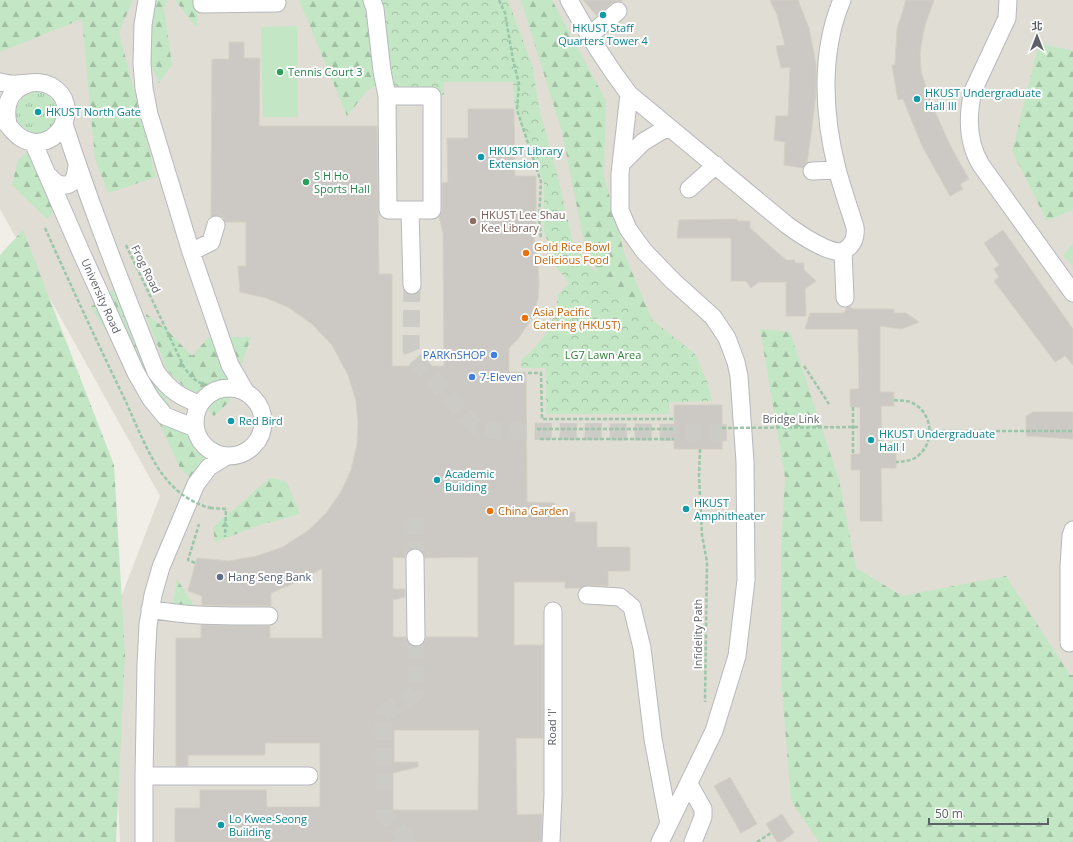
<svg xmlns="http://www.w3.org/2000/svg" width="1073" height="842" font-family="'Open Sans','Noto Sans TC',sans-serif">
  <defs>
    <pattern id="grass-tufts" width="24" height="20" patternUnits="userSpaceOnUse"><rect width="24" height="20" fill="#c3e7c4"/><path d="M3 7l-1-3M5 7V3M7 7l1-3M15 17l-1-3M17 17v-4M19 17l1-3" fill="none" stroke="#a2bfa3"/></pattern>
    <pattern id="forest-firs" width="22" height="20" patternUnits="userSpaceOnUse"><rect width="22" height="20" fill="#c3e7c4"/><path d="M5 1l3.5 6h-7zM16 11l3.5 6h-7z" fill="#a2bfa3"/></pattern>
    <pattern id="park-crowns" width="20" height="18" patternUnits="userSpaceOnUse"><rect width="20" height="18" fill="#c3e7c4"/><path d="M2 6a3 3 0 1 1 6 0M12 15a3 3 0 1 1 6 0" fill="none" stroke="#a2bfa3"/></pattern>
  </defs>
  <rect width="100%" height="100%" fill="#f0eee6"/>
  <path fill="#e0ddd4" d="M0 0H1073V842H120L110 626 160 496 0 209Z"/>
  <path fill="url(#grass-tufts)" d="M15 113a21 21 0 1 1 42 0a21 21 0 1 1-42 0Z"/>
  <path fill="url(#forest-firs)" d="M0 0H133L119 32 156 177 108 193 95 159 82 19 0 52Z
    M155 0H167L164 9 172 65 159 83 147 55Z
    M175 0H197V28Z
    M299 0H389L405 66 367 91 347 116Z
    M521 0H552L606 101 604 176 625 256 674 371 621 332 583 237 562 132Z
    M1039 43 1073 51V210L1047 221 1012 151Z
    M31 149 65 201 47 219 12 185 18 160Z
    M23 230 114 465 125 654 116 842H0V255Z
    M113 289 181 429 219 443 201 489 180 468 141 383 102 325 91 307Z
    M145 313 166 329 192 356 209 337H251L229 402 214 416 167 370Z
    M760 329 790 332 839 480 856 568 902 596 1006 576 1070 675H1073V842H819L791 801 781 676V546L785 478Z
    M270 478 286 481 300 514 260 525 215 542 213 527Z
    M177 579 194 606 193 616 171 613Z"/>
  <path fill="url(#park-crowns)" d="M382 0H508L532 65 540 112 557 174 573 242 587 264 624 297 695 354 707 381 712 401 669 402V414H546V368H521V360L531 352 549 330 556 309 558 295 569 283 554 264 544 231V183L515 109 513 82H444V95H390L389 58Z"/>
  <path fill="#c3e7c4" d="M297 26 298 117H263L261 27Z
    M1073 244V266L1063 255Z"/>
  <path fill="#ccc8c3" stroke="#d5d0c4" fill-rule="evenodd" d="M583 0H623L621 2 617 1 612 3 597 16Z
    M770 0H798L809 28 816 65V93L812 127 807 163 803 168 784 165 785 142 774 140 776 116H788L790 67 781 68 776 46 785 45 777 15Z
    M906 0H934L925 25 922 40 920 53 921 71 928 94 936 114 951 147 969 179 960 184 963 189 950 196 922 146 903 99 898 100 892 65H895L897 29Z
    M229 42H244V58H260L259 126H377L379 274H392V366H444L443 233 439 217 442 210V183L448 182 447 138H468V109H514L515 176H536V227H532L538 261 539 284 538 298 535 311 528 324 518 339 509 348V372H526L527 502 555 503V512H575V522H597V547H630V571H608V586L588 585 580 588H565V582H514V645H543V738H516L517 815 542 814 541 842H175V808H200V790H266L267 807H320V743H265V755H188V766H176V638H201V625L270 626V638H322V568L304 579 271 593V606L202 605V596L188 591 197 558 229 561 257 556 283 547 309 530 327 512 342 490 351 470 357 445 358 423 356 401 348 375 332 345 312 324 288 307 266 298 240 292 238 266H246V222H225L223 218 219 216 211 217 212 59H229ZM415 548 420 549 423 553 425 558 478 557V637H426L425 642 421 645 416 647 411 646 408 642 406 637H393V600L405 597V589H393V557L405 558 406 553 410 550ZM394 730H479L478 810H393V773L418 767V762H394Z
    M737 219V221H750V228L786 260H795V263H804V270L816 281 805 289 806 316H786V282H759L751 288 746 281H731V238H677L679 220Z
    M1003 230 1073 329V365L1065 356 1055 362 994 281 999 277 994 269 999 265 984 243Z
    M847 307H849L853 309H894V313H906L919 322 902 329 880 326V392H894V406H881L882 453H896V468H881L882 521H860V470H851V454H860V407H850V389H859L858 329H805L810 313H844Z
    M674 405H722V449H674Z
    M1033 412H1073V439L1026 436V416Z
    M730 777 757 824 741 833 714 786Z
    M782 814 794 833 781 842H777L766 824Z"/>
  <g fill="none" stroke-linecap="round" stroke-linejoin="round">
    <path stroke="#cccbc6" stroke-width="17" stroke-dasharray="17 8" stroke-linecap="butt" d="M412 285 411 349 415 359 475 426 496 431 743 433
      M415 518V558
      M384 790 383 714 416 693V637
      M384 809V814L405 837V842"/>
    <g stroke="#b6b8bd" stroke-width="19">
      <path id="minor" d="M147 0 143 25 142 63 144 88 149 114 191 252 230 365 245 391
        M202 0V4L277 3
        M372 0 375 9 382 71 387 96 388 210H410L412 285
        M569 0C587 33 606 64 629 94L787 225C798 233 831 256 844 251 846 250 847 248 849 247 855 241 856 235 855 227 849 208 842 188 837 169 823 114 820 52 842 0
        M1008 0 1007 18 973 91C967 117 967 142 981 165L1073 293
        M589 36 618 11
        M0 82C4 83 8 84 12 84 26 85 38 79 51 86 84 104 58 156 23 139 13 134 7 123 0 115
        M629 94 620 174V210L628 229 644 251 673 281 713 317 727 338 736 362 739 376 745 462 746 580 737 656 714 731 660 842
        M387 96H432V210H410
        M8 124C4 105 9 90 28 84
        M64 124C91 208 124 290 156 372 170 390 178 396 199 404
        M33 142 81 252 136 373 151 399 165 416 195 428
        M622 163 643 142 668 127
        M812 171 837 170
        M47 174C50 177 55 183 59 184 74 189 76 175 77 165
        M689 189 716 165
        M843 251 845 298
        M191 252 211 242 216 225
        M195 422a34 34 0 1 1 68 0a34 34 0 1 1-68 0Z
        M415 558 416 637
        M587 595 620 597 632 607 642 648 653 739 669 824
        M150 609C190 617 229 616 269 616
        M1069 643V566L1071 536 1073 530
        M144 776H309
        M689 784 703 809V817L693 842
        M144 842V776L146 665 148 625 153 595 161 567 196 484 209 467 225 457
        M551 842 553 795V611"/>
    </g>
    <path stroke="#9ac7a9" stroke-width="2.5" stroke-dasharray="4 2" stroke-linecap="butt" d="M499 0 505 13 513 60 519 84 517 110 541 182 539 217 541 239
      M126 245 184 367C193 380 198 384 214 386L220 380
      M804 366 829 404
      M528 373H541L542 419H674
      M894 400C899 401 905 400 910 402 934 411 936 445 915 458 909 461 903 462 896 462
      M853 407V454
      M537 429H674
      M930 431H1073
      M540 439H674
      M700 449 699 477 702 535 707 562 705 702
      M210 508 226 509 225 537
      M195 563 188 560 199 524
      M757 842 771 833"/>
    <use href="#minor" stroke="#fff" stroke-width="17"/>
    <path stroke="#9ac7a9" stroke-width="2.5" stroke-dasharray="4 2" stroke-linecap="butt" d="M45 228C71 286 98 344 126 402 136 424 149 457 163 475 176 492 190 502 210 508
      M722 428 860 427"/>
  </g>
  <g fill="#0f9aa8" stroke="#fff" stroke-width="1.5">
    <circle cx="603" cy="15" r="4"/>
    <circle cx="917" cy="99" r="4"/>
    <circle cx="38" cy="112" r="4"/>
    <circle cx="481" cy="157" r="4"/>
    <circle cx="231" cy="421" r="4"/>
    <circle cx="871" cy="440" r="4"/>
    <circle cx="437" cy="480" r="4"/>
    <circle cx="686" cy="509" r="4"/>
    <circle cx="221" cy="825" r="4"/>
  </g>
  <g fill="#2e9e5b" stroke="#fff" stroke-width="1.5">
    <circle cx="280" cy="72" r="4"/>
    <circle cx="306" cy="182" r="4"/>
  </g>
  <circle fill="#8d6e63" stroke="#fff" stroke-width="1.5" cx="473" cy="221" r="4"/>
  <g fill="#e8710a" stroke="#fff" stroke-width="1.5">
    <circle cx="526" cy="253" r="4"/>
    <circle cx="525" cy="318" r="4"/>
    <circle cx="490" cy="511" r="4"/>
  </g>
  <g fill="#3f7fe0" stroke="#fff" stroke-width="1.5">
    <circle cx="494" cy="355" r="4"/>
    <circle cx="472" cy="377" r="4"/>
  </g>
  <circle fill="#5c6f8a" stroke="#fff" stroke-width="1.5" cx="220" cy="577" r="4"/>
  <g text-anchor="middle" stroke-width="4" stroke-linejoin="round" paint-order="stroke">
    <g font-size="11" fill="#0d838f" stroke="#fff" text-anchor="start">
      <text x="603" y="32" text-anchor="middle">HKUST Staff<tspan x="603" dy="13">Quarters Tower 4</tspan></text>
      <text x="925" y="97">HKUST Undergraduate<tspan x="925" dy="13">Hall III</tspan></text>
      <text x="46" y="116">HKUST North Gate</text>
      <text x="489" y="155">HKUST Library<tspan x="489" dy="13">Extension</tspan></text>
      <text x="239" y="425">Red Bird</text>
      <text x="879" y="438">HKUST Undergraduate<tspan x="879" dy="13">Hall I</tspan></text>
      <text x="445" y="478">Academic<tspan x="445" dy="13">Building</tspan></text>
      <text x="694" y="507">HKUST<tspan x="694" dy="13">Amphitheater</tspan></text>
      <text x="229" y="823">Lo Kwee-Seong<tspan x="229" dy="13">Building</tspan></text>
    </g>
    <g font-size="11" fill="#27864d" stroke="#fff" text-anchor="start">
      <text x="288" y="76">Tennis Court 3</text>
      <text x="314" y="180">S H Ho<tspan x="314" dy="13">Sports Hall</tspan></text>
    </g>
    <g font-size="11" fill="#785e54" stroke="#fff" text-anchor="start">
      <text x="481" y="219">HKUST Lee Shau<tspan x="481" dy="13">Kee Library</tspan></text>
    </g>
    <g font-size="11" fill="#c56008" stroke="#fff" text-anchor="start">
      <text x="534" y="251">Gold Rice Bowl<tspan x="534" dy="13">Delicious Food</tspan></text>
      <text x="533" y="316">Asia Pacific<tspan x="533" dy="13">Catering (HKUST)</tspan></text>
      <text x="498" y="515">China Garden</text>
    </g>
    <g font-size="11" fill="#5e6167" stroke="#fff">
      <text transform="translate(146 269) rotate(64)" y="4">Frog Road</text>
      <text transform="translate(101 296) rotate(66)" y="4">University Road</text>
      <text x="791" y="423">Bridge Link</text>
      <text transform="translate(698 634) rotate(-90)" y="4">Infidelity Path</text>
      <text transform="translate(552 727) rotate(-90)" y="4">Road 'I'</text>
    </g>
    <g font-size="11" fill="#366cbe" stroke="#fff" text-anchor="end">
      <text x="486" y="359">PARKnSHOP</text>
      <text x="480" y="381" text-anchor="start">7-Eleven</text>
    </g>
    <g font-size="11" fill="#32813a" stroke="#fff">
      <text x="603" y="359">LG7 Lawn Area</text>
    </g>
    <g font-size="11" fill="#4e5e75" stroke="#fff" text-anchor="start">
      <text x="228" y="581">Hang Seng Bank</text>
    </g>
  </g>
  <g transform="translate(1037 36)" stroke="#ffffff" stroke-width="3" paint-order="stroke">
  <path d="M0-3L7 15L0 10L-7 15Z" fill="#5e6167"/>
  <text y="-6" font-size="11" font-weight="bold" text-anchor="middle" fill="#5e6167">北</text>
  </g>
  <path d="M929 818v6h119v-6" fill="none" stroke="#5e6167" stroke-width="2"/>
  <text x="935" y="818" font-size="12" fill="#5e6167" stroke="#ffffff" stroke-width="3" paint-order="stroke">50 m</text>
</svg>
